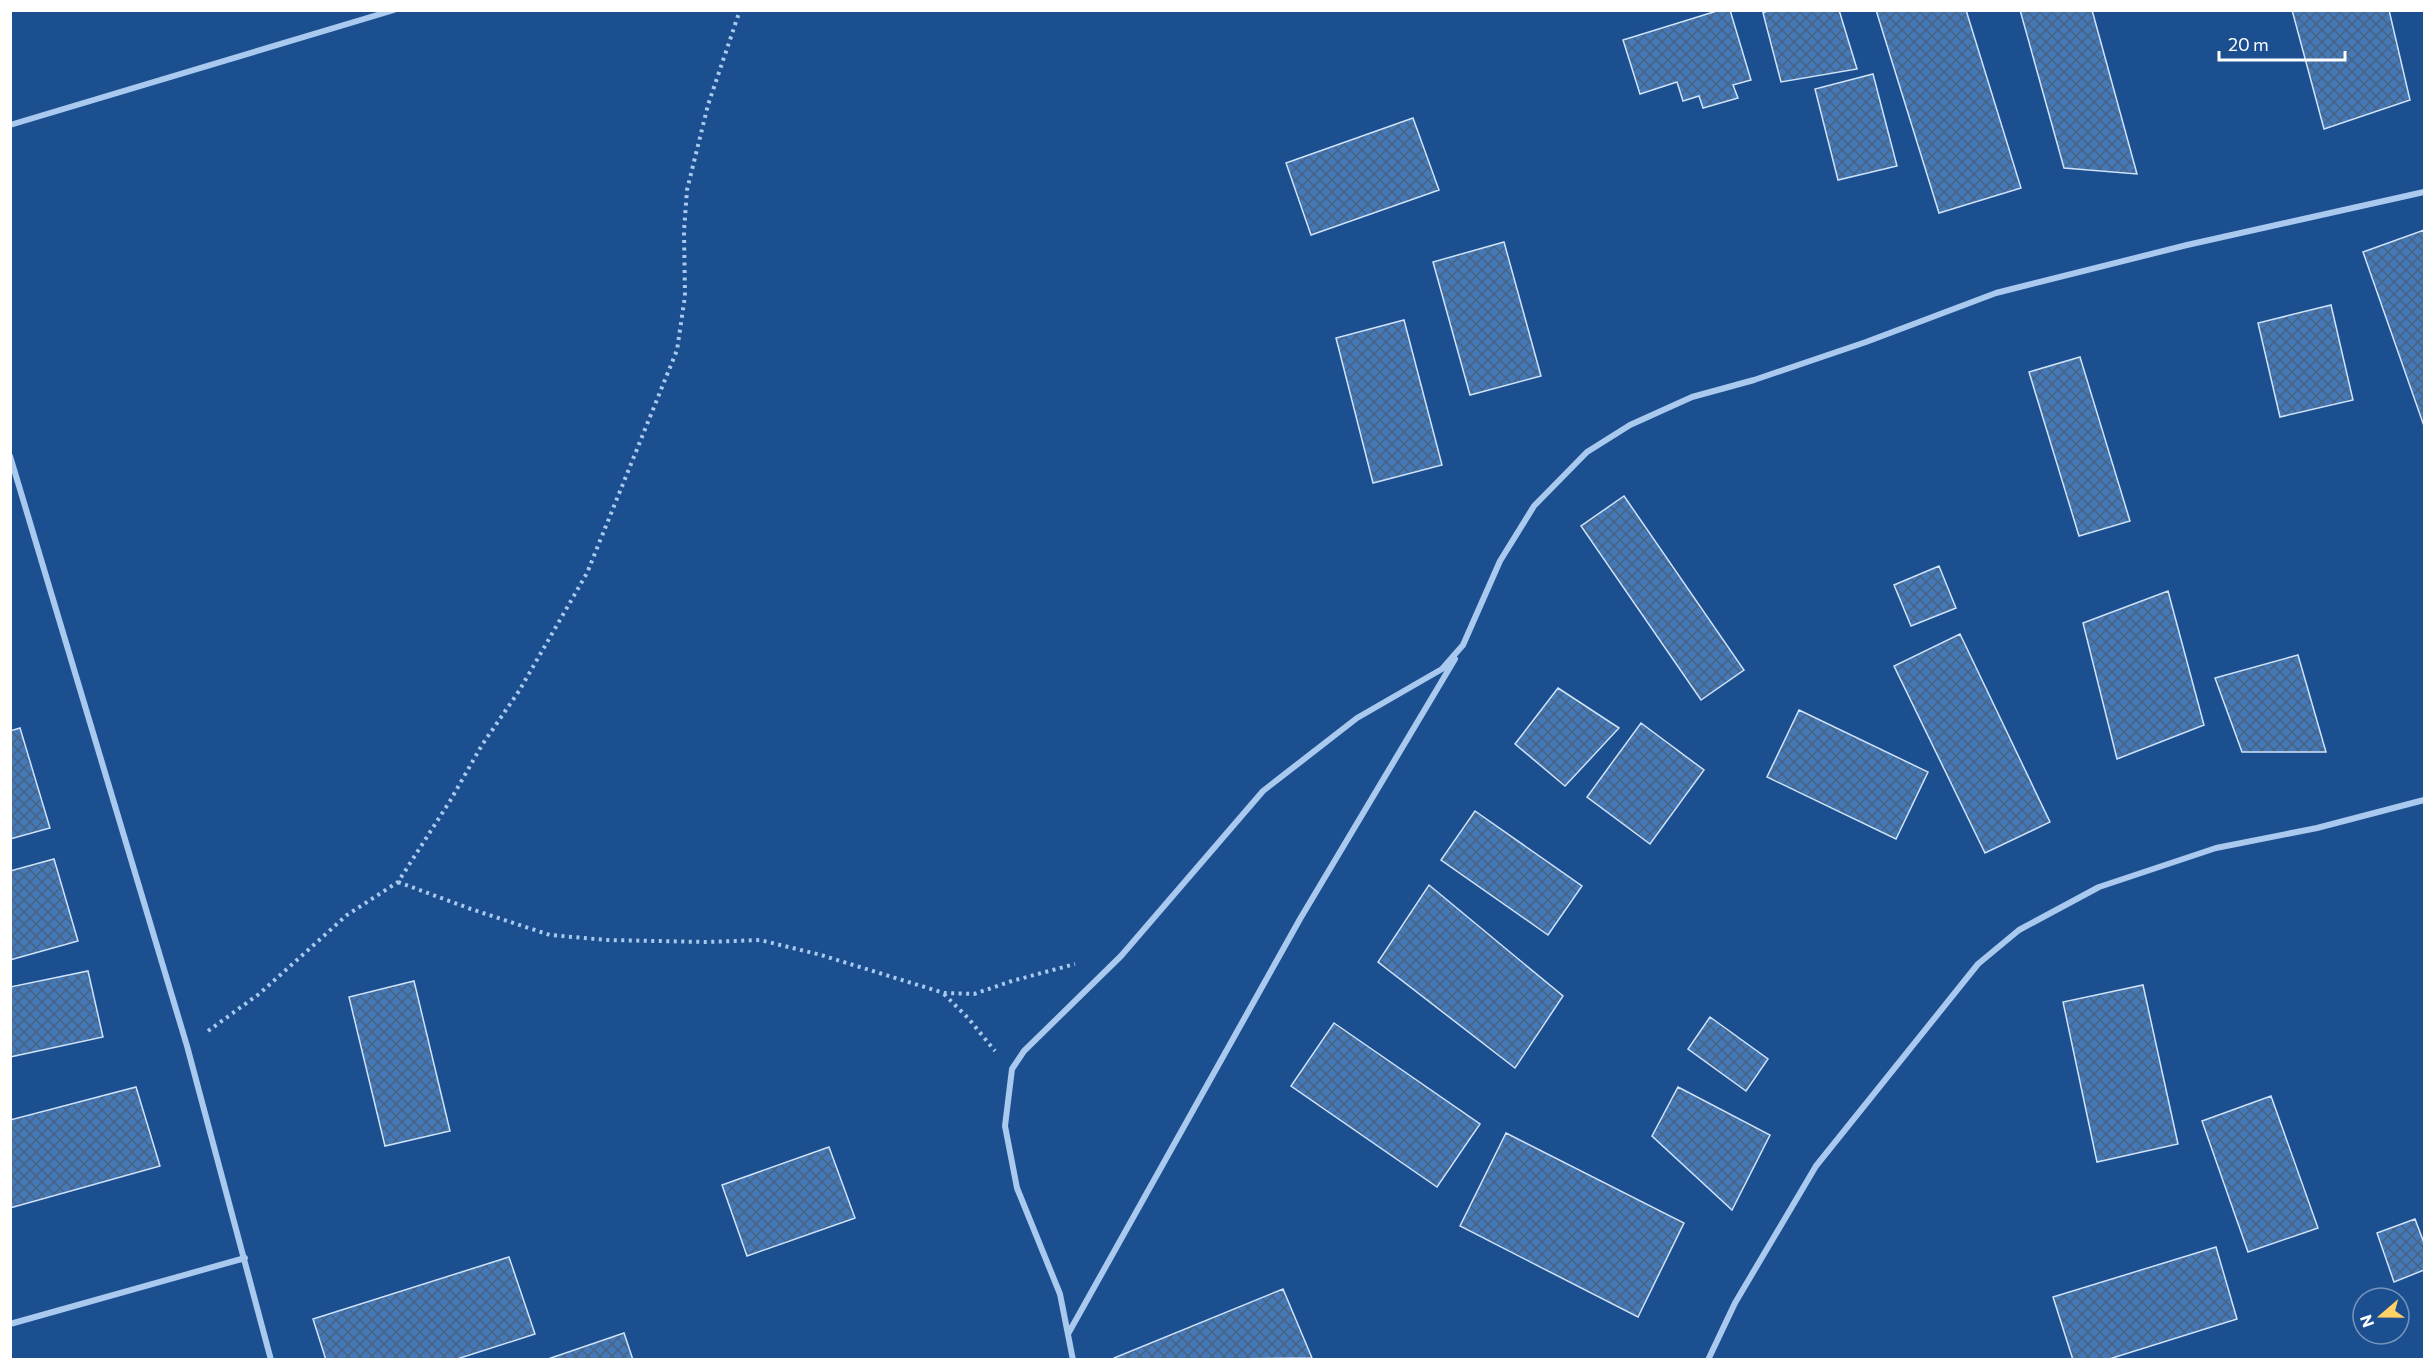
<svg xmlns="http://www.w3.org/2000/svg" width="2435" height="1370" font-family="Commissioner,sans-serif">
  <defs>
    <pattern id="building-cross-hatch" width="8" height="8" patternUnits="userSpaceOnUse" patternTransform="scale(1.5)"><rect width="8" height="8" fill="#4478b7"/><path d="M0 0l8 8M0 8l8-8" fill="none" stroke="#486282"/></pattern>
  </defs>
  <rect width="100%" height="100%" fill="#1b4f8f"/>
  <path fill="url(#building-cross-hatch)" stroke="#cfe3fa" stroke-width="1.5" d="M1720 10H1730L1751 80 1733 85 1738 98 1703 108 1699 96 1683 101 1677 82 1640 94 1623 40Z
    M1769 10H1839L1857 69 1781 82 1763 13Z
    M1876 10H1966L2021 188 1939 213Z
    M2020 10H2092L2137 174 2064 168Z
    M2292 10H2389L2410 100 2324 129Z
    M1873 74 1897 166 1838 180 1815 89Z
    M1413 118 1439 190 1311 235 1286 163Z
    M2424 230V426L2363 252Z
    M1504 242 1541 376 1470 395 1433 262Z
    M2331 305 2353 400 2280 417 2258 323Z
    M1404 320 1442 465 1373 483 1336 338Z
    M2080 357 2130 521 2079 536 2029 372Z
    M1624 496 1744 670 1701 700 1581 526Z
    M1939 566 1956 608 1911 626 1894 585Z
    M2168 591 2204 725 2117 759 2083 623Z
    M1960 634 2050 822 1985 853 1894 666Z
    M2298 655 2326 752H2242L2215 678Z
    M1558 688 1619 728 1565 786 1515 744Z
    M1799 710 1928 772 1896 839 1767 777Z
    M1641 723 1704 770 1650 844 1587 797Z
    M20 728 50 828 10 839V731Z
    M1475 811 1582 886 1548 935 1441 860Z
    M54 859 78 941 10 960V871Z
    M1429 885 1563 996 1515 1068 1378 962Z
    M88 971 103 1037 10 1057V987Z
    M414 981 450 1131 385 1146 349 997Z
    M2143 985 2178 1144 2097 1162 2063 1002Z
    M1710 1017 1768 1059 1746 1091 1688 1049Z
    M1334 1023 1480 1124 1437 1187 1291 1086Z
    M136 1087 160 1166 10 1208V1120Z
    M1678 1087 1770 1135 1732 1210 1652 1136Z
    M2271 1096 2318 1228 2248 1252 2202 1121Z
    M1506 1133 1684 1223 1638 1317 1460 1226Z
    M829 1147 855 1218 747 1256 722 1185Z
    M2415 1219 2424 1243V1270L2394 1282 2377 1233Z
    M2216 1247 2237 1319 2106 1360H2073L2053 1297Z
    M509 1257 535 1334 454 1360H326L313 1319Z
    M1283 1289 1312 1358 1114 1360V1358Z
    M624 1333 633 1360H545Z"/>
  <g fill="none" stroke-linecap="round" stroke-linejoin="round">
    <path stroke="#a9c9ee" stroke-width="4" stroke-dasharray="3 4.5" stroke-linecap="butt" d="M398 882 471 909 550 935 607 940 707 942 760 940 821 955 944 993 974 994 1012 981 1075 964
      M944 994 968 1018 995 1051
      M208 1031 259 994 347 915 398 882 450 801 482 745 519 691 587 573 677 350 685 296 684 231 687 190 708 105 740 10"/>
    <path stroke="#a9c9ee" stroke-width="6" d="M10 125 394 10
      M10 456 187 1046 271 1360
      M10 1324 245 1258
      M1068 1334 1300 919 1455 659
      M1073 1360 1060 1294 1017 1188 1005 1126 1012 1069 1024 1051 1121 956 1263 791 1357 718 1442 669 1463 645 1500 561 1534 506 1587 452 1630 425 1692 397 1754 380 1866 342 1996 293 2187 245 2424 192
      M1708 1360 1735 1303 1816 1166 1978 964 2019 930 2099 887 2216 848 2317 828 2424 800"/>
  </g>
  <rect width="2435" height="1370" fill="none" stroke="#ffffff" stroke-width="24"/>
  <g transform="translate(2381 1316) rotate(250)"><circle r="28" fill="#1b4f8f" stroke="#7695bc" stroke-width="1.5"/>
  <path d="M0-4.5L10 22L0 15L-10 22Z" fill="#ffd166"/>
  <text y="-9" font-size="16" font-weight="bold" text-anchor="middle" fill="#ffffff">N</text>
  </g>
  <path d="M2219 51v9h126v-9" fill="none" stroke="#ffffff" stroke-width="3"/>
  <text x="2228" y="51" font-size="18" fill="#ffffff" stroke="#1b4f8f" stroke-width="4.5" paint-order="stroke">20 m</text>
</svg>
